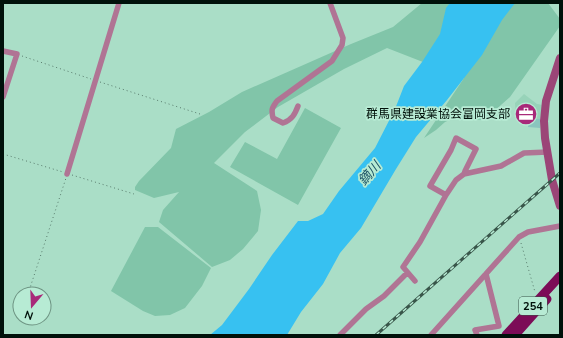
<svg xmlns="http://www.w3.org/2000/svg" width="563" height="338" font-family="'Nunito Sans','Noto Sans JP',sans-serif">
  <rect width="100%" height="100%" fill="#aadec7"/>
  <path fill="#97d3b9" d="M524 94 537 104 543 105 540 119 516 117 515 103Z"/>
  <path fill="#81c5a9" d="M422 3H548L560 19V26L510 97 484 120 454 118 445 122 436 130 424 138 464 78 387 48 344 69 278 107 245 132 214 163 257 191 261 210 258 231 243 249 230 260 212 267 159 222 163 210 179 192 154 198 135 190V187L139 181 171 148 176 129 209 112 242 92 351 44 393 27Z
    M305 108 341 128 298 205 230 167 245 142 277 159Z
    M145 227H158L211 268 202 286 185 308 170 315 155 316 143 311 111 291Z"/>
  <path fill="#37c1f1" d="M450 3H515L502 20 482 55 447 100 416 137 396 169 361 228 340 253 323 284 301 312 287 335H210L222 325 249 289 272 255 298 221H308L323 214 339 191 375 148 395 109 404 86 422 62 440 34 446 8Z"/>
  <path fill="#8ac5be" d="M529 106H531V108L532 109V118L519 116 520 108H528Z
    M529 118 540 119V128L528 127Z"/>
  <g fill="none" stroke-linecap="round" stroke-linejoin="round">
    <path stroke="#587b6c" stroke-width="1" stroke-dasharray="1 3" stroke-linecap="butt" d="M22 56 91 79
      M100 82 200 114
      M3 154 63 172
      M72 175 134 194
      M521 243 535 292
      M28 294 66 178"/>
    <path stroke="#b07494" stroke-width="5.5" d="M3 51 17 54 3 97
      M298 106C295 114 292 120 283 123L273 118C271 109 272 108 277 101L332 61 342 45 343 38 330 3
      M67 174 119 3
      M446 195 456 180 464 174 501 166 524 153 548 152
      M415 281 403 267 420 242 446 195 430 186 451 150 456 138 476 149 465 171 464 174
      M340 335 366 309 384 296 407 273
      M431 335 519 237 528 232 560 226
      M477 335 475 330 499 326 486 274"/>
    <path stroke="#9b4577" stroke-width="8" d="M560 58 546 101 544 121 545 138 552 180 560 206"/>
    <path stroke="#7c0c57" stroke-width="9" d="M506 335 560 276
      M515 335 547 299"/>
    <g stroke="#39564a" stroke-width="3">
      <path id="rail" d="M376 335 560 173"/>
    </g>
    <use href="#rail" stroke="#b7ebd4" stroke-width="1.5" stroke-dasharray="4.5" stroke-linecap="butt"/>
  </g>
  <defs>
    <g id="office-disc" transform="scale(1.15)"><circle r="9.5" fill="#a82979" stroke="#b7ebd4"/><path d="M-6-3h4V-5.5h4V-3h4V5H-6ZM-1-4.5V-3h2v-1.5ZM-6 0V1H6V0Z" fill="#fff"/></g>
  </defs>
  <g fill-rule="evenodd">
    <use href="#office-disc" x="526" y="114"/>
  </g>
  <g text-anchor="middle" stroke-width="3.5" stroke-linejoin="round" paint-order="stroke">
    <rect fill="#b7ebd4" stroke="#375247" stroke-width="1" x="519" y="297" width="28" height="18" rx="3"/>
    <g font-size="11" font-weight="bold" fill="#00110a">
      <text x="533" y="310">254</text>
    </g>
    <g font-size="12" fill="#00110a" stroke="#b7ebd4" text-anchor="end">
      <text x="510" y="118">群馬県建設業協会富岡支部</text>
    </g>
    <g font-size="13" font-style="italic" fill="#1b5165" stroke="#b7ebd4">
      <text transform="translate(369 173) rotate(-49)" y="5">鏑川</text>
    </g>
  </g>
  <rect width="563" height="338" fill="none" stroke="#00110a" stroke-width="8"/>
  <g transform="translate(32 306) rotate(199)"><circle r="19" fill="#b7ebd4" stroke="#6e9483"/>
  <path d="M0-3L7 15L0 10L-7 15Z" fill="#a82979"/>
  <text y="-6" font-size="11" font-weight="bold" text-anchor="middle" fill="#00110a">N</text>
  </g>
</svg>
